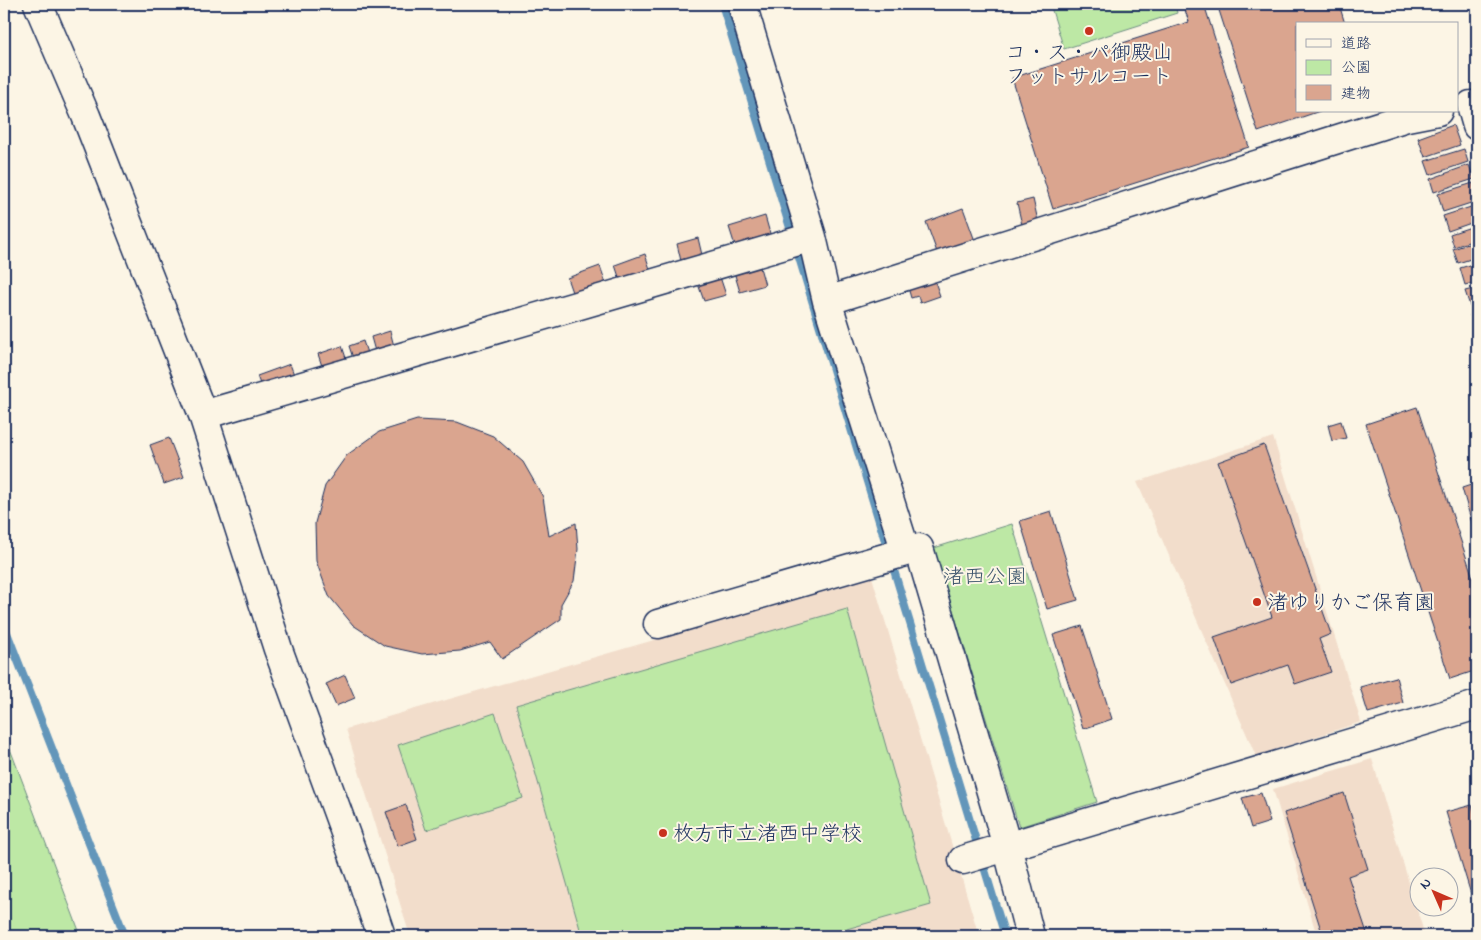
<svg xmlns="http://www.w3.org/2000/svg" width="1481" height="940" font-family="'Indie Flower','Klee One',sans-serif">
  <rect width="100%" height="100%" fill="#fcf5e5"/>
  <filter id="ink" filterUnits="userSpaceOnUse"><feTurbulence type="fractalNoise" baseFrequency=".02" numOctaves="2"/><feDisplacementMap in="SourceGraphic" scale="10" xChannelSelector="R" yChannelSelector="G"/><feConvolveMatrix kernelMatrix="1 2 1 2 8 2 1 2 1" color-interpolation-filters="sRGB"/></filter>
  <g filter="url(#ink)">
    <path fill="#f2ddcb" d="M1273 437 1361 722 1256 756 1137 482Z
      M872 577 979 936H410L346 729Z
      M1372 759 1425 936H1317L1273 789Z"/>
    <path fill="#bde8a5" stroke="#6c8c82" d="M1050 4H1175L1177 13 1064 49Z
      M1012 524 1097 802 1019 827 934 548Z
      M847 609 931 905 822 936H582L516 705Z
      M495 713 523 798 426 830 398 745Z
      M4 733 81 936H4Z"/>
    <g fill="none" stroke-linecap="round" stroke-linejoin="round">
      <path stroke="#6496ba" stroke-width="8" d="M722 4 1005 936
        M4 625 125 936"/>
    </g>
    <path fill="#daa58f" stroke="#1b2f5e" d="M1183 4H1204L1249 147 1053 209 1012 78 1189 22Z
      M1217 4H1339L1345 24H1297V111H1320L1258 132Z
      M1453 125 1460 145 1425 157 1418 138Z
      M1464 149 1468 162 1430 175 1425 161Z
      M1469 165 1474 179 1434 192 1430 179Z
      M1473 183 1477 201 1443 212 1438 194Z
      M1033 199 1038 221 1022 225 1017 203Z
      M1477 205V221L1448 231 1443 216Z
      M963 208 975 241 938 255 926 222Z
      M765 216 771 237 736 249 729 227Z
      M1477 225V239L1454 247 1450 234Z
      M698 238 702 255 681 261 677 244Z
      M1477 241V257L1458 263 1453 249Z
      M645 254 651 272 621 283 615 265Z
      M1477 263V282L1465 285 1460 268Z
      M759 264 765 285 740 292 734 272Z
      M600 266 607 286 574 298 567 278Z
      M719 274 726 295 704 301 697 281Z
      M933 276 940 296 920 303 918 296 911 298 907 284Z
      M1477 288V310L1472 312 1465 291Z
      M1477 313V334H1476L1470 315Z
      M390 331 395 350 376 355 371 337Z
      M363 341 369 359 355 364 349 346Z
      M342 346 348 364 324 372 318 354Z
      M290 364 296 380 263 392 257 376Z
      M1417 407 1477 590V670L1450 679 1366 424Z
      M417 420 457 422 493 436 523 462 543 497 549 536 576 523 578 549 574 581 561 604V619L502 659 490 642 460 651 422 654 385 646 353 625 329 596 316 561 315 523 325 486 347 455 379 432Z
      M1341 421 1346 438 1332 441 1328 425Z
      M169 438 184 477 164 484 150 445Z
      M1264 445 1331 634 1319 639 1331 672 1295 684 1288 665 1231 685 1214 637 1272 617 1218 462Z
      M1477 483V541L1462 488Z
      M1051 511 1078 600 1047 609 1020 521Z
      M1082 626 1112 719 1083 729 1053 635Z
      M345 675 355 698 336 706 326 684Z
      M1396 677 1403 703 1368 713 1360 687Z
      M1261 793 1270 822 1251 828 1242 798Z
      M1344 793 1368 869 1348 876 1368 936H1323L1284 813Z
      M406 805 417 839 398 846 386 812Z
      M1472 805 1477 821V914L1446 812Z"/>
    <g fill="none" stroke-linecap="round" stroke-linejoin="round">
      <g stroke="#1b2f5e" stroke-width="31">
        <path id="minor" d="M38 4 86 116 203 415 278 649 363 882 381 936
          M742 4 812 237 827 301 906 552
          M1471 105 1477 126
          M827 301 1407 117 1438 111
          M203 415 812 237
          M658 624 919 548 1007 846 1030 936
          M963 860 1477 705"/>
      </g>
      <use href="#minor" stroke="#fcf5e5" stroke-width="28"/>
    </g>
  </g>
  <g fill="#c8321e" stroke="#fcf5e5" stroke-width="2">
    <circle cx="1089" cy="31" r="5"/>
    <circle cx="1257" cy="602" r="5"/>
    <circle cx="663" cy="833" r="5"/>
  </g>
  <g text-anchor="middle" stroke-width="4" stroke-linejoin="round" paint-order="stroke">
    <g font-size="21" fill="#1b2f5e" stroke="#fcf5e5" text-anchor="start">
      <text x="1089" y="59" text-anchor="middle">コ・ス・パ御殿山<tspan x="1089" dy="24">フットサルコート</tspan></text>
      <text x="1267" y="609">渚ゆりかご保育園</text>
      <text x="673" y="840">枚方市立渚西中学校</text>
    </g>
    <g font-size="21" fill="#3b546c" stroke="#fcf5e5">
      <text x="985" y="583">渚西公園</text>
    </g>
  </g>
  <rect width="1481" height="940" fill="none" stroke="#fcf5e5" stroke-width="20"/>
  <rect x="10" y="10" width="1461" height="920" fill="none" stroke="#1b2f5e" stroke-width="2" filter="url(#ink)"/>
  <rect x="1296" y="22" width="162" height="90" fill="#fcf5e5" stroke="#a2a6af"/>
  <rect x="1306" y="39" width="25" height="8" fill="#fcf5e5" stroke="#a2a6af"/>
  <text x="1341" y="48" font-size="15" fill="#1b2f5e">道路</text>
  <rect x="1306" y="60" width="25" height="15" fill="#bde8a5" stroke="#a2a6af"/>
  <text x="1341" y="72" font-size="15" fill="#1b2f5e">公園</text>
  <rect x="1306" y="85" width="25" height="15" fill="#daa58f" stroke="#a2a6af"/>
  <text x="1341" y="98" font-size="15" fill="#1b2f5e">建物</text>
  <g transform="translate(1434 892) rotate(315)"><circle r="24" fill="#fcf5e5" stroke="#a2a6af"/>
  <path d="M0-4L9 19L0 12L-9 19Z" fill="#c8321e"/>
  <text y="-8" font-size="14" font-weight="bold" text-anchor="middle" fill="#1b2f5e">N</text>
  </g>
</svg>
